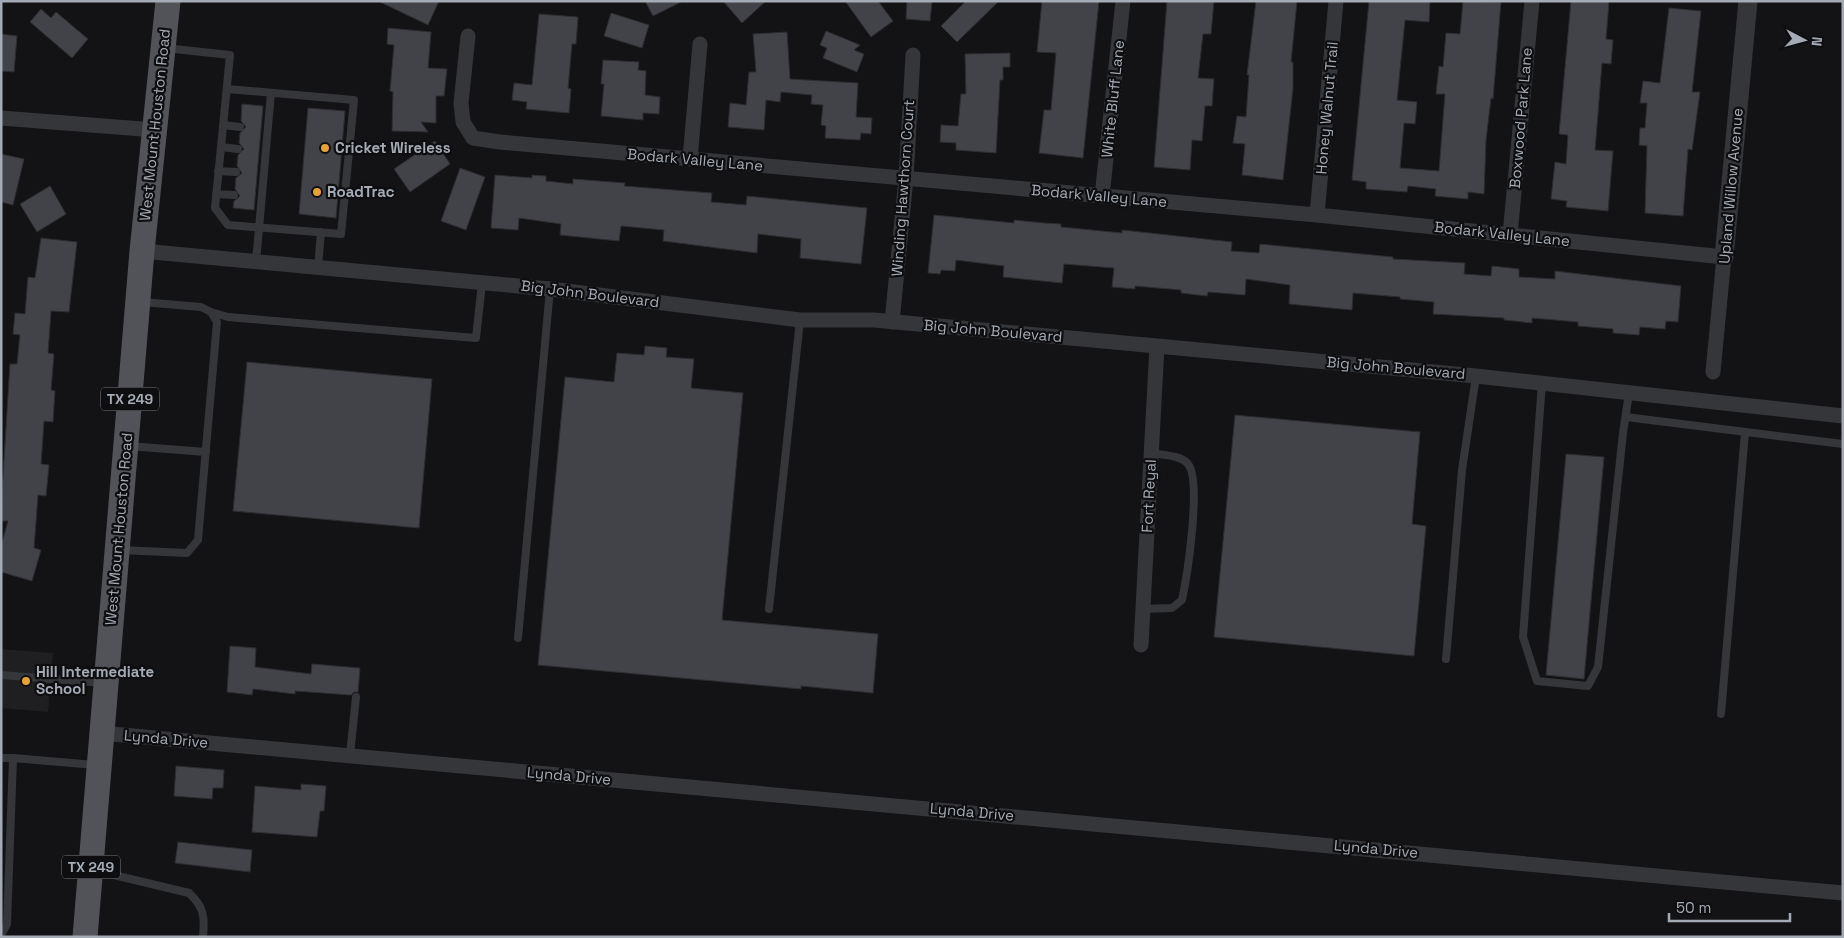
<svg xmlns="http://www.w3.org/2000/svg" width="1844" height="938" font-family="'Space Grotesk',sans-serif">
  <rect width="100%" height="100%" fill="#131315"/>
  <path fill="#1f1f22" d="M1 649 53 653 48 712 1 708Z"/>
  <path fill="#424348" stroke="#2d2d31" d="M378 1H439L428 25Z
    M645 1H683L653 16Z
    M723 1H766L742 23Z
    M845 1H878L893 21 871 37Z
    M907 1H932L930 21 906 19Z
    M966 1H999L957 42 941 26Z
    M1042 1H1099L1083 158 1039 153 1044 110H1051L1056 53 1037 52Z
    M1167 1H1214L1211 34H1203L1198 78 1214 79 1212 106H1205L1202 141 1192 140 1190 170 1154 167Z
    M1256 1H1297L1291 62H1293V88L1283 180 1242 175 1245 144 1233 143 1237 116 1246 117 1249 75H1247Z
    M1369 1H1430L1429 22 1405 20 1397 100 1417 102 1415 124 1404 123 1400 168 1439 171 1445 94H1436L1439 66 1443 67 1446 33 1460 34 1463 1 1501 2 1493 99 1491 98 1486 140 1484 194 1468 192V199L1435 196 1436 189 1408 186 1407 192 1366 189V182L1352 180Z
    M1571 1H1609L1606 39 1613 40 1611 64 1602 63 1595 150 1613 151 1608 211 1566 207 1567 201 1551 199 1555 162 1566 164 1568 135 1559 134Z
    M1669 8 1701 11 1692 92H1700L1692 150 1688 149 1683 216 1645 213 1647 146 1639 145 1640 128H1645L1647 103H1640L1643 81 1660 83Z
    M41 9 51 18 56 12 88 39 72 58 30 22Z
    M611 13 649 25 642 48 604 36Z
    M539 14 578 17 576 44H572L568 88 571 89 569 113 526 109 527 102 512 100 514 83 532 85Z
    M388 28 431 32 428 68 447 69 444 96H436V123L421 122 428 132 392 131 393 92 390 91 394 45 387 44Z
    M826 31 860 45 854 50 864 54 857 72 823 58 827 48 820 45Z
    M787 32 790 79 858 83 856 117 872 118 871 134 861 133 860 140 825 138 826 126 821 125 823 105 811 104 812 95 781 92 780 102 766 100 764 130 728 127 730 103 746 105 749 72H756L753 34Z
    M1 34 17 36 14 72 1 71Z
    M1010 53V67H1003V80H1000L996 153 956 150V143L940 142 941 125 958 126 961 94H966L965 54Z
    M603 60 639 62 638 70 646 71 645 95 660 97 659 114 643 113V120L601 116 604 84H601Z
    M242 104 263 106 254 210 233 208 234 201 240 196 235 189 236 178 242 173 237 166 238 155 244 149 239 143 240 133 246 127 241 121Z
    M308 108 345 111 336 218 299 214Z
    M435 141 450 164 410 192 394 169Z
    M1 154 24 159 13 205 1 202Z
    M460 168 485 177 466 230 441 221Z
    M495 175 532 178V175L546 176V181L573 184V179L625 183 624 186 712 193 711 202 746 205 747 196 867 208 861 264 800 258 801 239 758 234 757 253 663 241 664 230 621 226 619 241 560 235 561 224 519 218 518 230 491 228Z
    M50 186 66 214 37 232 20 204Z
    M934 215 1014 223V220L1044 223 1061 224V227L1122 233V230L1232 242 1231 251 1259 253 1260 244 1393 257V259L1465 263 1464 274 1491 276 1492 266 1519 269V277L1555 279V271L1681 286 1678 322 1666 321 1665 329 1640 327 1639 335 1613 333V329L1578 326V322L1532 318V323L1504 320V318L1433 314 1434 302 1400 299V297L1353 293 1352 310 1289 304 1290 285 1246 279 1245 295 1208 292 1207 296 1181 293V290L1135 286V289L1112 287 1114 268 1064 264 1062 283 1003 277 1004 266 956 260 955 271 941 270 940 274 928 273Z
    M41 238 77 242 69 312 51 311 48 353 54 354 51 390 55 391 53 422 44 421 41 464 49 465 46 496 38 495 34 548 41 550 32 581 1 572V546L8 521H1L2 492 10 364H17L20 335 13 334 15 313 25 314 28 277 35 278Z
    M645 346 667 348 666 357 694 359 691 388 743 393 722 620 878 634 873 693 801 686V689L538 665 565 377 614 382 617 353 644 355Z
    M247 362 432 379 419 528 233 511Z
    M1235 415 1420 432 1412 524 1426 526 1414 656 1214 637Z
    M1566 454 1604 457 1584 679 1546 675Z
    M230 646 256 648 255 667 311 674 312 664 360 668 358 692H354L351 695 295 691V694L253 689 252 695 227 692Z
    M176 766 224 770 223 788H213L212 799 174 796Z
    M301 784 326 786 324 811H320L317 837 252 832 255 786 301 790Z
    M178 842 252 850 250 872 175 863Z"/>
  <g fill="none" stroke-linecap="round" stroke-linejoin="round">
    <path stroke="#34363a" stroke-width="8" d="M165 48 230 55 215 208 228 225 341 234 354 100 227 89
      M223 125 240 127
      M221 147 238 149
      M218 171 236 172
      M216 194 234 195
      M256 262 271 93
      M318 267 321 232
      M211 312 228 317 476 338 482 283
      M1542 383 1523 637 1537 681 1588 686 1598 667 1623 433 1629 393
      M1626 417 1843 444
      M128 446 206 452
      M121 550 187 553 198 540 217 322 211 312 201 307 142 302
      M769 609 800 320
      M1143 609 1172 608 1182 600C1187 577 1202 481 1188 464 1181 455 1162 455 1151 453
      M518 638 550 289
      M1446 659 1462 470 1476 376
      M1 675 104 683
      M1721 714 1745 432
      M350 755 356 697
      M1 758H13L7 924 1 935
      M13 758 95 765
      M93 870 189 893C204 907 205 917 203 937"/>
    <path stroke="#34363a" stroke-width="15" d="M468 36 461 103 463 122 473 138 500 142 1317 215 1724 257 1713 372
      M1 118 155 130
      M690 159 700 44
      M1102 196 1123 1
      M1317 215 1336 1
      M1510 235 1532 1
      M142 251 550 289 800 320H874L1157 346 1476 376 1843 416
      M892 322 906 178 913 55
      M1141 645 1157 346
      M101 733 1843 893"/>
    <path stroke="#34363a" stroke-width="19" d="M1724 257 1748 1"/>
    <path stroke="#515358" stroke-width="25" d="M85 937 142 251 168 1"/>
  </g>
  <g fill="#e8a137" stroke="#0e0e10" stroke-width="2">
    <circle cx="325" cy="148" r="5"/>
    <circle cx="317" cy="192" r="5"/>
    <circle cx="26" cy="681" r="5"/>
  </g>
  <g text-anchor="middle" stroke-width="4.5" stroke-linejoin="round" paint-order="stroke">
    <g fill="#0e0e10" stroke="#787c83" stroke-width="1">
      <rect x="101" y="387.5" width="58" height="23" rx="4"/>
      <rect x="62" y="855.5" width="58" height="23" rx="4"/>
    </g>
    <g font-size="14" font-weight="bold" fill="#a5abb4">
      <text x="130" y="404">TX 249</text>
      <text x="91" y="872">TX 249</text>
    </g>
    <g font-size="15" fill="#a5abb4" stroke="#0e0e10">
      <text transform="translate(1113 99) rotate(-84)" y="5">White Bluff Lane</text>
      <text transform="translate(1327 108) rotate(-85)" y="5">Honey Walnut Trail</text>
      <text transform="translate(1521 118) rotate(-85)" y="5">Boxwood Park Lane</text>
      <text transform="translate(155 125) rotate(-84)" y="5">West Mount Houston Road</text>
      <text transform="translate(695 160) rotate(5)" y="5">Bodark Valley Lane</text>
      <text transform="translate(1731 186) rotate(-85)" y="5">Upland Willow Avenue</text>
      <text transform="translate(903 188) rotate(-86)" y="5">Winding Hawthorn Court</text>
      <text transform="translate(1099 196) rotate(5)" y="5">Bodark Valley Lane</text>
      <text transform="translate(1502 234) rotate(6)" y="5">Bodark Valley Lane</text>
      <text transform="translate(590 294) rotate(7)" y="5">Big John Boulevard</text>
      <text transform="translate(993 331) rotate(5)" y="5">Big John Boulevard</text>
      <text transform="translate(1396 368) rotate(5)" y="5">Big John Boulevard</text>
      <text transform="translate(1149 496) rotate(-87)" y="5">Fort Reyal</text>
      <text transform="translate(119 529) rotate(-85)" y="5">West Mount Houston Road</text>
      <text transform="translate(166 739) rotate(5)" y="5">Lynda Drive</text>
      <text transform="translate(569 776) rotate(5)" y="5">Lynda Drive</text>
      <text transform="translate(972 812) rotate(5)" y="5">Lynda Drive</text>
      <text transform="translate(1376 849) rotate(5)" y="5">Lynda Drive</text>
    </g>
    <g font-size="15" font-weight="bold" fill="#a5abb4" stroke="#0e0e10" text-anchor="start">
      <text x="335" y="153">Cricket Wireless</text>
      <text x="327" y="197">RoadTrac</text>
      <text x="36" y="677">Hill Intermediate<tspan x="36" dy="17">School</tspan></text>
    </g>
  </g>
  <rect width="1844" height="938" fill="none" stroke="#a5abb4" stroke-width="5"/>
  <g transform="translate(1804 40) rotate(96)" stroke="#0e0e10" stroke-width="4" paint-order="stroke">
  <path d="M0-4L9 19L0 12L-9 19Z" fill="#a5abb4"/>
  <text y="-8" font-size="14" font-weight="bold" text-anchor="middle" fill="#a5abb4">N</text>
  </g>
  <path d="M1669 913v8h121v-8" fill="none" stroke="#a5abb4" stroke-width="2.5"/>
  <text x="1676" y="913" font-size="15" fill="#a5abb4" stroke="#0e0e10" stroke-width="4" paint-order="stroke">50 m</text>
</svg>
